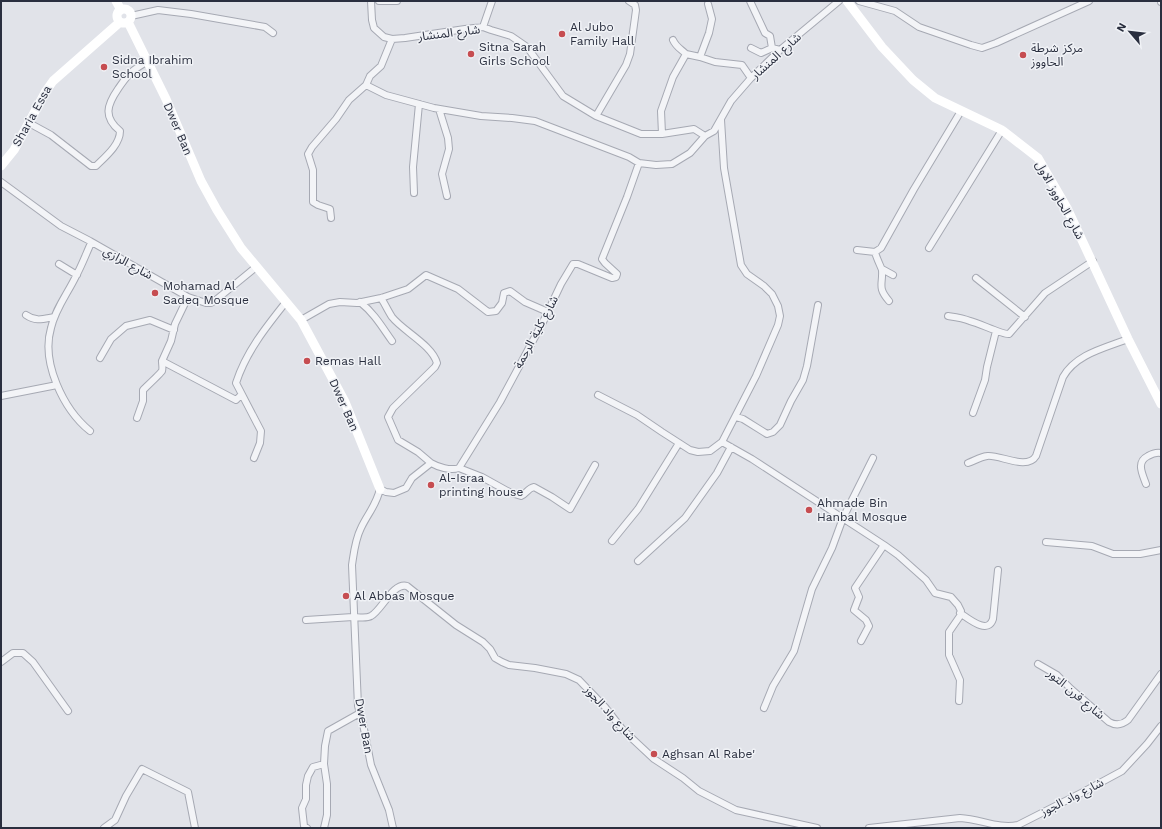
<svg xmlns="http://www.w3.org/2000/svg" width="1162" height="829" font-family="'Work Sans','Noto Sans Arabic',sans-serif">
  <rect width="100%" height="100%" fill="#e1e3e9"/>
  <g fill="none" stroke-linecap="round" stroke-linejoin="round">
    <g stroke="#a6a9b3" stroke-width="8">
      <path id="street" d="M371 1 372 20 374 28 384 37 392 39 405 38 465 29 483 27 491 30 511 36 527 47 563 96 596 116 641 134H662L694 129 705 136 714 131 731 101 751 78 780 50 839 1
        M379 1H397
        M750 1 765 33 770 36 772 48 780 50
        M859 1 895 11 919 27 971 45 982 48 996 43 1089 1
        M1161 1V2
        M131 16 158 10 191 14 265 27 273 33
        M483 27 492 1
        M673 40C676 47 681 49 686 54
        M751 48 761 53 772 48
        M700 57 709 33 712 19 708 4
        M366 85 386 95 434 108 481 116 512 118 535 121 629 157 639 163 656 165 672 164 690 153 705 136
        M439 109 448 138 449 149 442 174 447 196
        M596 116 626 65 630 54 636 10 635 5 629 1
        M29 123 51 135 91 166H96C105 157 120 145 120 131 103 117 107 105 118 89 123 82 127 75 134 70 138 67 143 64 148 61
        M662 134 661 111 673 77 686 54 700 57 715 62 742 65 751 78
        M1 182 61 226 90 241 188 297 206 303H211L217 299 256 267
        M414 193 413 167 419 104
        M331 218 330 209 318 205 313 202V170L308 154 312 147 336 119 349 100 366 85 370 76 381 66 392 39
        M929 248 1002 130
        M857 250 875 252
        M59 264 77 275
        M882 269 893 275
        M976 278 1025 317
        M188 297 175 324 171 341 162 361 236 400 241 395
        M381 298C385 304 388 311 392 317 403 331 432 345 437 363L435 367 393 408 388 417 398 440 418 452 431 463
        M889 301C877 287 883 285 882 270 881 267 876 257 875 252L881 248 914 189 961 111
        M360 302C374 313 382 327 392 341
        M26 315C36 322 43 319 54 317
        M948 316C955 317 963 318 970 321 979 323 1003 335 1009 334L1045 293 1093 261
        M301 320 329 304 340 302 357 303 381 298 408 289 426 275 458 289 488 312 496 311 502 303 504 293 510 291 525 302 548 312
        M100 358 111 339 126 326 150 320 174 330
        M598 395 637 415 662 432 690 450 698 452 710 451 722 442 756 376 778 325 780 316 778 306 772 294 764 286 747 274 741 265 724 168 721 120
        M1 396 57 385
        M973 413 985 380 987 367 996 331
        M736 417 743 419 767 434 773 432 780 425 791 401 803 380 807 366 818 305
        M137 418 143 401V390C147 386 160 374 162 371 163 368 162 365 162 361
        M90 431C63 409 41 362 51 328 55 309 68 293 76 276 82 265 86 254 91 243
        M722 442 752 459 884 545 898 555 926 580 935 593 951 597 958 605 961 611 960 616 949 632V655L960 680 959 701
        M254 458 260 443 261 431 236 383C246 352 266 327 286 302
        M968 463C974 461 980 457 987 456 999 454 1027 471 1036 456L1063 377C1076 354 1105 348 1128 339
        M459 468 482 477 511 493 521 496C526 494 528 488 534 487L552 497 570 509 595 465
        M1146 484C1142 473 1136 462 1148 456 1153 453 1156 452 1161 453
        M612 541 638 509 679 443
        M1046 542 1092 546 1113 554H1140L1161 550
        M638 561 685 518 717 473 731 447
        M960 613C969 619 988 635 993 619L998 570
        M306 620C321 619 337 618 353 617 358 617 366 619 371 616 382 610 393 582 407 586L456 625 483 642 490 649 495 658 502 662 509 665 535 668 566 674 579 680 605 707 623 730 654 759 683 778 699 791 736 810 817 828
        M861 641 869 626 866 620 854 610 859 597 855 588 884 545
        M1 662 13 653H23L33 662 68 711
        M1038 664 1057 675 1071 689 1109 722C1116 726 1122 725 1128 720L1161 674
        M764 708 773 686 794 651 812 589 832 548 843 518 873 458
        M104 828 115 820 126 796 142 769 188 792 195 828
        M307 828 304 826 302 808 306 799V785L308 776 313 767 324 764
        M324 828 327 815V784L324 764 325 746 328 731 360 713
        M393 828 389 810 371 765 363 724 358 706 352 565C354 552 355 540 361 528 368 513 376 506 380 489L386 492 394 493 406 488 412 478 431 463C438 467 450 471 459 468L500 402 544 320 561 284 573 264H578L612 278 616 277 617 274 605 263 602 259 627 197 639 163
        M869 828 960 818C981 819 998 829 1018 825L1085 791 1122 771 1147 744 1161 726"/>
    </g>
    <use href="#street" stroke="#f3f4f7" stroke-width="6"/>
    <path stroke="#fff" stroke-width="9" d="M116 1 121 10
      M847 1 882 47 913 80 935 98 1002 130 1038 158 1067 208 1128 339 1161 404
      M117 16a7 7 0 1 1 14 0a7 7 0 1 1-14 0Z
      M128 22 166 99 201 181 217 210 241 248 301 320 345 402 380 489
      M1 166 14 150 46 91 53 81 120 22"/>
  </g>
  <g fill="#c64d51" stroke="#f0f2f6" stroke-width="1.5">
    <circle cx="562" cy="34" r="4"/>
    <circle cx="471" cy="54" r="4"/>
    <circle cx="1023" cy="55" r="4"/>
    <circle cx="104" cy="67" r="4"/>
    <circle cx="155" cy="293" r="4"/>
    <circle cx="307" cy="361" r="4"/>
    <circle cx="431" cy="485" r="4"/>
    <circle cx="809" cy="510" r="4"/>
    <circle cx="346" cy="596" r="4"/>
    <circle cx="654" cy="754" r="4"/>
  </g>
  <g text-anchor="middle" stroke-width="3" stroke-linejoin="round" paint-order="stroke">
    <g font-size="12" fill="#2a2f3f" stroke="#f0f2f6" text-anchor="start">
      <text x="570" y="31">Al Jubo<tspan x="570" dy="14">Family Hall</tspan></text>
      <text x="479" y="51">Sitna Sarah<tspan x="479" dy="14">Girls School</tspan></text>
      <text x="1031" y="52">مركز شرطة<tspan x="1031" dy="14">الحاووز</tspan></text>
      <text x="112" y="64">Sidna Ibrahim<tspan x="112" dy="14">School</tspan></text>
      <text x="163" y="290">Mohamad Al<tspan x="163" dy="14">Sadeq Mosque</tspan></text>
      <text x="315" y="365">Remas Hall</text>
      <text x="439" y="482">Al-Israa<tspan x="439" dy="14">printing house</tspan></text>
      <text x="817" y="507">Ahmade Bin<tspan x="817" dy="14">Hanbal Mosque</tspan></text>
      <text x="354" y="600">Al Abbas Mosque</text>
      <text x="662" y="758">Aghsan Al Rabe'</text>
    </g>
    <g font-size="12" fill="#2a2f3f" stroke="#f0f2f6">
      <text transform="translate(449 33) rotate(-7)" y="4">شارع المنشار</text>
      <text transform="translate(776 56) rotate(-42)" y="4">شارع المنشار</text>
      <text transform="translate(32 116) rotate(-61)" y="4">Sharia Essa</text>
      <text transform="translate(178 129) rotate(67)" y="4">Dwer Ban</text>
      <text transform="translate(1060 200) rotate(61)" y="4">شارع الحاووز الاول</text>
      <text transform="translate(128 263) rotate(29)" y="4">شارع الرازي</text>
      <text transform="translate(536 332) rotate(-62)" y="4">شارع كلية الرحمة</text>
      <text transform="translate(344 405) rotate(66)" y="4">Dwer Ban</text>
      <text transform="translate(1076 694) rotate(40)" y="4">شارع قرن التور</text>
      <text transform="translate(610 713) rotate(48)" y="4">شارع واد الجوز</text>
      <text transform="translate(364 726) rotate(80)" y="4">Dwer Ban</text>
      <text transform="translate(1072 797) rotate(-27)" y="4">شارع واد الجوز</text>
    </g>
  </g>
  <rect width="1162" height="829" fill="none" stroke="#2a2f3f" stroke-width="4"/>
  <g transform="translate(1130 32) rotate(298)" stroke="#f0f2f6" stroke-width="3" paint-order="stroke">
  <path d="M0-3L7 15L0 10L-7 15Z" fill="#2a2f3f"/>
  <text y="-6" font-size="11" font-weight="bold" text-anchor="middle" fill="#2a2f3f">N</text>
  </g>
</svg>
